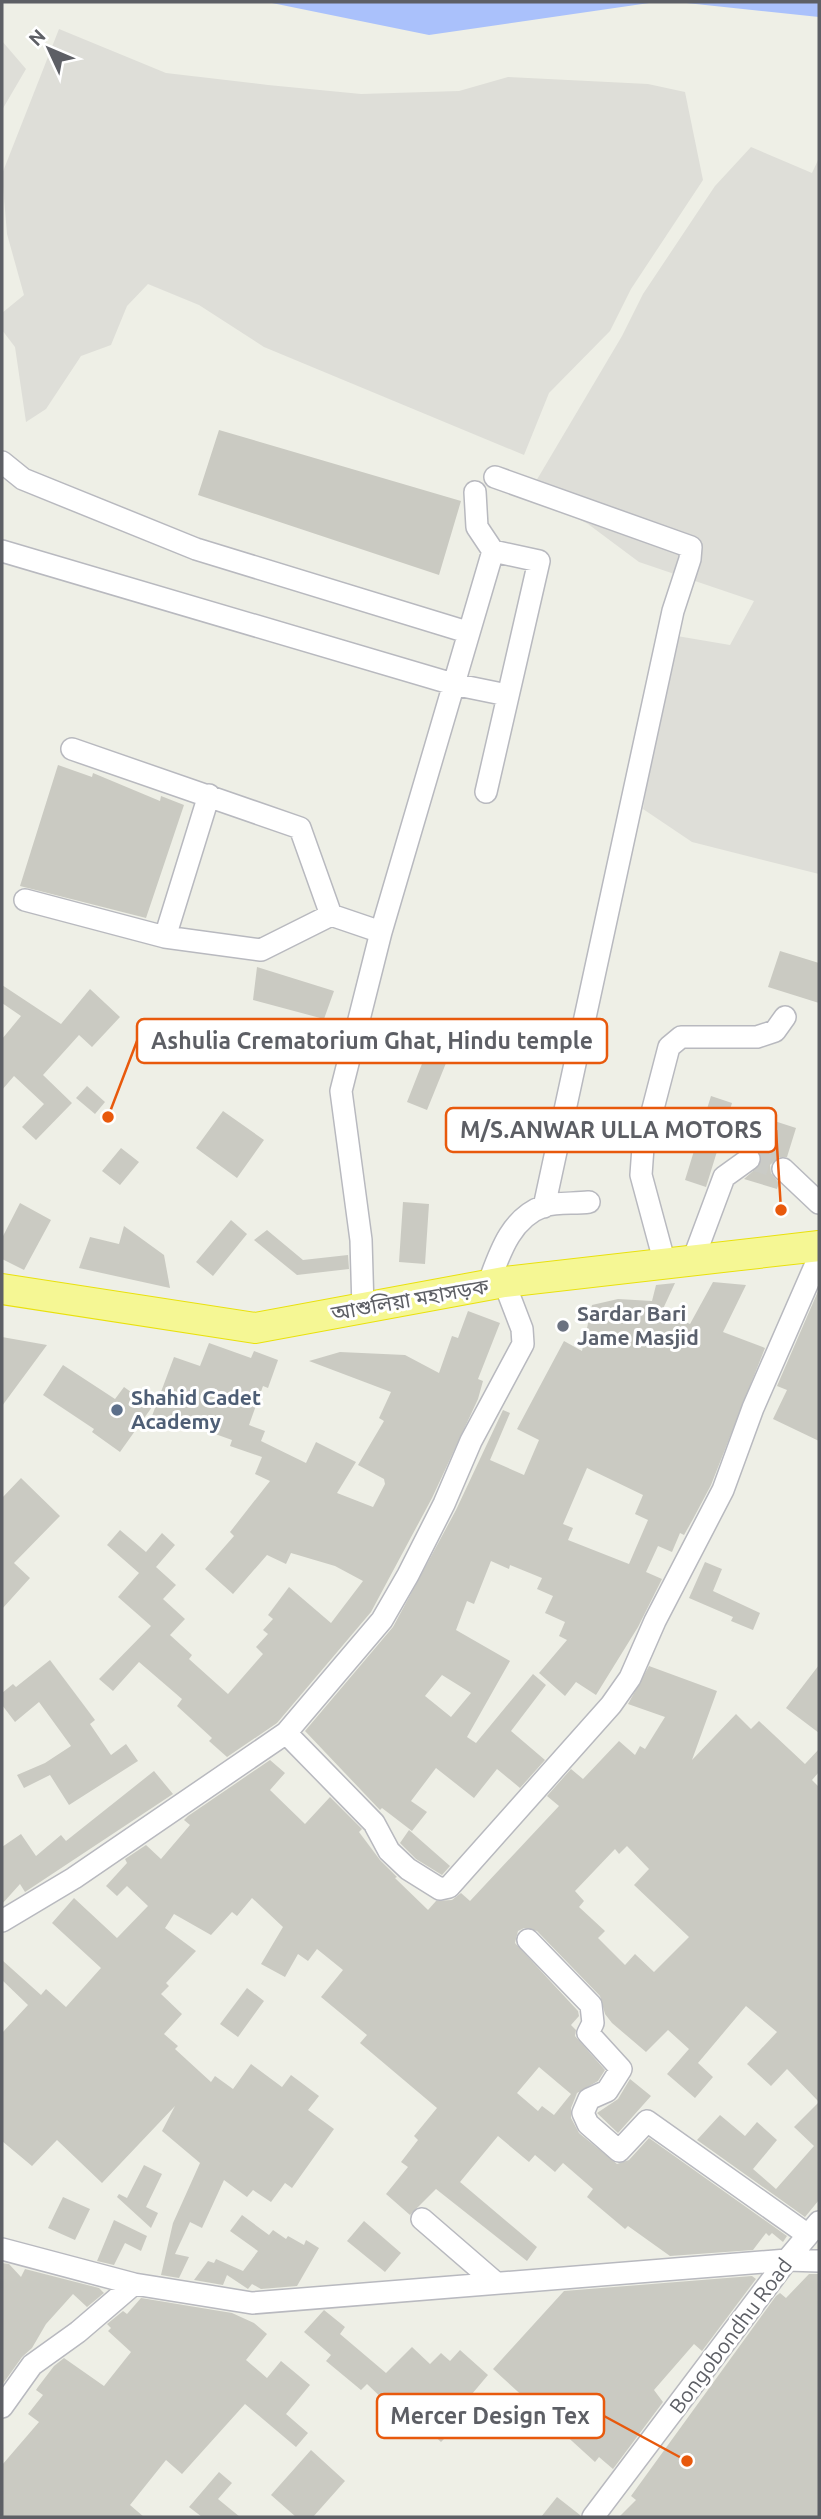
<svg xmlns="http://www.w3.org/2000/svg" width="821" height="2519" font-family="Ubuntu,'Noto Sans Bengali',sans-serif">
  <rect width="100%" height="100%" fill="#eeefe6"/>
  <path fill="#deded8" d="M59 29 166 73 268 85 361 94 459 91 508 77 648 84 685 92 703 180 631 289 610 331 549 393 524 455 264 347 199 305 148 284 127 306 111 345 81 356 46 409 26 422 15 347 2 330V313L24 295 7 234 2 174Z
    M2 41 26 69 2 110Z
    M751 147 812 173 819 158V874L692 842 643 809 671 635 730 645 754 601 639 562 588 524 529 493 622 336 643 294 715 186Z"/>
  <path fill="#aac1fb" d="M267 2H656L429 35Z
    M677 2H819V17Z"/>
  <path fill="#cacac2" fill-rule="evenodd" d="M219 430 461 501 439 575 198 495Z
    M58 765 92 777 93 773 160 801 161 796 184 805 146 918 20 886Z
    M780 951 819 963V1003L768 987Z
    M257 967 334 991 324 1019 253 1000Z
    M2 985 61 1024 90 989 120 1017 92 1047 79 1035 43 1075 72 1103 36 1140 22 1127 44 1104 14 1076 2 1090V1039L21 1016 2 1003Z
    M438 1023 459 1031 427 1110 407 1102Z
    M87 1086 105 1102 95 1114 76 1098Z
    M711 1096 732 1103 706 1187 685 1180Z
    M223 1111 264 1140 237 1178 196 1148Z
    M762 1117 796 1128 787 1157H779L770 1165 771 1173 779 1183 777 1189 744 1179 761 1164 760 1152 753 1147Z
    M121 1148 139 1162 120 1185 102 1171Z
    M403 1202 429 1204 425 1264 399 1262Z
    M20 1203 51 1220 24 1270 2 1259V1238Z
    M231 1220 247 1234 213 1276 196 1262Z
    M124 1226 164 1255 170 1288 79 1268 90 1237 119 1244Z
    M267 1230 303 1260 348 1255 349 1269 297 1275 254 1240Z
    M713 1282 746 1285 723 1332 765 1348 711 1485 693 1519 684 1535 680 1533 672 1552 658 1546 646 1572 662 1579 638 1627 596 1695 576 1682 565 1696 539 1673 567 1640 559 1636 565 1622 545 1613 553 1596 537 1589 542 1578 510 1565 509 1569 491 1561 474 1604 467 1601 456 1630 510 1661 467 1737 476 1743 533 1674 546 1685 511 1731 545 1760 520 1788 497 1769 474 1798 436 1768 411 1801 427 1812 412 1831 382 1808 380 1810 305 1731 393 1627 456 1510 503 1410 510 1413 490 1460 524 1475 539 1440 517 1429 564 1341 582 1351 592 1305 618 1299 652 1301 656 1285 675 1283 662 1311 690 1324ZM587 1468 643 1495 635 1514 648 1520 629 1564 568 1540 573 1528 563 1524ZM442 1675 471 1693 451 1717 425 1696Z
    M819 1289V1441L773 1419 787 1390 777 1386Z
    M468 1311 500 1323 478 1379 483 1381 478 1399 432 1498 371 1612 277 1723 227 1757 209 1741 212 1738 177 1706 182 1699 139 1662 113 1691 99 1679 151 1626 118 1597 139 1573 107 1545 120 1530 146 1552 162 1533 175 1545 156 1567 176 1585 163 1599 185 1619 170 1635 192 1655 189 1659 228 1694 263 1654 256 1647 268 1634 263 1630 273 1619 268 1615 289 1587 331 1623 363 1581 335 1566 291 1553 286 1564 267 1555 233 1594 205 1569 234 1536 230 1532 270 1481 255 1474 262 1457 230 1446 232 1440 176 1420 175 1424 152 1416 174 1357 200 1366 209 1343 251 1358 254 1351 278 1360 268 1388 263 1386 249 1425 265 1431 261 1441 306 1463 316 1442 356 1462 337 1493 373 1507 385 1484 384 1479 358 1465 384 1421 379 1418 391 1392 309 1361 340 1352 405 1355 439 1373 452 1336 458 1338Z
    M2 1337 47 1345 2 1406Z
    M63 1365 115 1399 124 1387 152 1407 120 1452 92 1432 94 1429 43 1395Z
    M21 1478 60 1516 14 1563 30 1578 2 1609V1498Z
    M705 1562 722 1569 713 1591 760 1613 753 1630 731 1621 733 1617 689 1598Z
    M50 1660 95 1720 90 1724 111 1755 126 1744 138 1761 69 1805 50 1775 24 1788 17 1775 45 1763 71 1746 39 1702 15 1722 2 1705V1693L13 1684 16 1687Z
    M819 1665V1733L786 1708Z
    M649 1666 717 1691 692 1760 736 1714 751 1729 759 1721 805 1764 819 1749V1772L812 1780 819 1787V2200L805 2217 697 2140 720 2115 745 2136 757 2122 777 2140 753 2169 776 2189 814 2146 794 2127 819 2102 787 2069 771 2086 747 2064 777 2032 746 2006 698 2063 713 2077 695 2098 667 2074 689 2049 668 2030 646 2052 612 2023 605 2014 600 1996 537 1931 524 1928 518 1931 515 1943 578 2011 579 2016 571 2025 576 2030 575 2036 605 2070 598 2081 577 2093 571 2108V2118L579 2133 617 2164 629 2160 649 2138 787 2236 783 2242 772 2233 769 2236 766 2233 753 2250 670 2256 628 2226 625 2229 587 2197 593 2189 563 2163 555 2172 535 2155 529 2162 498 2136 460 2182 537 2247 527 2261 436 2189 410 2215 386 2194 408 2167 401 2162 418 2140 414 2136 437 2108 360 2043 367 2035 321 1997 343 1970 317 1949 308 1961 298 1954 285 1977 261 1964 283 1927 252 1898 237 1916 232 1912 211 1935 174 1914 165 1928 196 1951 166 1983 169 1986 161 1994 182 2014 164 2034 178 2046 175 2049 211 2082 215 2076 233 2089 251 2064 282 2087 291 2075 319 2096 308 2110 334 2129 292 2188 285 2183 271 2202 253 2190 247 2197 224 2180 202 2228 190 2222 175 2254 189 2257 179 2278 161 2275 173 2223 200 2163 162 2131 175 2106 102 2183 57 2140 32 2166 2 2141V2033L28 2005 2 1980V1960L41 1995 46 1989 66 2007 101 1968 52 1923 74 1898 117 1938 148 1906 127 1886 117 1896 106 1886 127 1863 125 1859 146 1845 161 1859 190 1825 184 1820 188 1816 270 1760 285 1773 270 1790 305 1824 330 1797 362 1829 359 1832 380 1860 397 1877 395 1878 428 1910 436 1901 452 1900 461 1893 470 1901 559 1806 547 1796 571 1769 583 1779 619 1741 635 1755 640 1746 645 1749 665 1717 628 1704ZM627 1846 649 1869 634 1885 689 1937 654 1972 635 1954 625 1965 598 1938 605 1931 579 1907 584 1901 575 1891 615 1849 619 1854ZM539 2067 571 2094 554 2115 542 2106 538 2111 517 2093Z
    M154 1771 173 1794 25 1892 20 1884 2 1904V1847L21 1834 36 1856 61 1835 66 1841Z
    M409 1830 450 1866 442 1875 416 1859 400 1843Z
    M247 1988 264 2001 238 2037 220 2024Z
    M630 2079 651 2096 618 2133 597 2113 618 2099Z
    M144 2165 162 2174 146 2207 158 2213 151 2228 117 2197 119 2194 127 2198Z
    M63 2197 90 2209 75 2240 48 2228Z
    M242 2215 269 2235 273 2230 286 2239 288 2236 304 2245 306 2240 319 2248 297 2286 261 2289 252 2284 248 2289 227 2275 223 2285 194 2280 208 2261 214 2263 216 2259 243 2271 258 2251 230 2231Z
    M114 2220 147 2236 141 2251 125 2243 114 2265 97 2261Z
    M364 2221 401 2253 385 2272 347 2241Z
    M2 2263 9 2264 21 2277 25 2269 99 2288 104 2293 87 2307 73 2294 46 2324 32 2348 22 2357 2 2385Z
    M809 2274H819V2517H619L636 2500 631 2496 776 2296 780 2293 786 2298Z
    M752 2276 756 2279 702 2351 694 2344 654 2390 663 2402 613 2469 599 2457 595 2462 493 2369 564 2291Z
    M141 2298 232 2313 254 2323 267 2334 246 2360 267 2378 281 2361 310 2385 286 2414 308 2433 296 2447 245 2404 182 2474 166 2460 130 2505 144 2517H2V2465L39 2422 28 2414 43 2395 36 2390 38 2387 54 2366 64 2358 104 2386 131 2352 108 2331 111 2328 107 2324 123 2311 127 2314Z
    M324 2310 345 2327 340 2334 386 2373 412 2347 430 2364 441 2353 450 2361 460 2350 488 2375 450 2420 457 2426 441 2442 393 2397 387 2403 367 2384 361 2390 326 2361 331 2355 304 2332Z
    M311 2450 345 2481 313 2517H296L271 2495Z
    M219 2472 232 2483 218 2499 240 2517H202L189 2507Z
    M557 2497 580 2515V2517H541Z"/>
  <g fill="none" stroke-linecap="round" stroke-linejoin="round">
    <path stroke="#cacbc6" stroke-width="21" stroke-dasharray="21 10" stroke-linecap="butt" d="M749 1159 783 1169"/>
    <g stroke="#b8b9bf" stroke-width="24">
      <path id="minor" d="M2 462 23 479 196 549 467 632
        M495 477 691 547 690 559 673 611 544 1207
        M2 551 453 684 507 695
        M72 749 300 828 331 915
        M486 792 539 561 493 551
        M209 795 165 937 261 950 331 915 381 932
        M25 900 165 937
        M783 1169 819 1203
        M693 1260 724 1177 749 1159
        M665 1264 641 1175 643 1147 669 1047 681 1037H757L775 1031 785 1017
        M488 1285C499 1255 510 1218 544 1206 557 1202 575 1204 589 1202
        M363 1308 361 1240 341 1091 381 932 493 551 477 527 475 492
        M286 1733 374 1823 389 1851 408 1869 440 1889 449 1887 611 1705 630 1678 655 1621 723 1490 753 1408 819 1257
        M2 1921 74 1878 286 1733 382 1620 408 1575 444 1504 471 1441 523 1344 522 1329 504 1282
        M528 1940 591 2005 593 2023 588 2033 621 2069 607 2091 589 2099 583 2113 588 2124 619 2151 647 2121 808 2235
        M422 2219 496 2283
        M2 2249 134 2284 252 2303 787 2260 819 2261
        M2 2407 32 2365 78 2332 134 2284
        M593 2517 787 2260 819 2222"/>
    </g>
    <g stroke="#e9e10c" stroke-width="32">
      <path id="highway" d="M2 1289 255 1328 504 1282 819 1246"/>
    </g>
    <use href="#minor" stroke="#fff" stroke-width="21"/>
    <use href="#highway" stroke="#f5f794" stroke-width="30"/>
  </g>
  <circle fill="#6b7280" stroke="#fff" stroke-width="2.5" cx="563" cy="1326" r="7"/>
  <circle fill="#5c6f8a" stroke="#fff" stroke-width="2.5" cx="117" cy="1410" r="7"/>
  <g text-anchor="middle" stroke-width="6" stroke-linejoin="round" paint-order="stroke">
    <g font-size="21" fill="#5d5f65" stroke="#fff">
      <text transform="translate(410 1300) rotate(-10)" y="7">আশুলিয়া মহাসড়ক</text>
      <text transform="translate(731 2336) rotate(-53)" y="7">Bongobondhu Road</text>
    </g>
    <g font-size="21" font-weight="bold" fill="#5b616d" stroke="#fff" text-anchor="start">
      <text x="577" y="1321">Sardar Bari<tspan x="577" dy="24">Jame Masjid</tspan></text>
    </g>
    <g font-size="21" font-weight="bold" fill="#4e5e75" stroke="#fff" text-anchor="start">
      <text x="131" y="1405">Shahid Cadet<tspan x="131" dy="24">Academy</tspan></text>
    </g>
  </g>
  <path fill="none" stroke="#e8590c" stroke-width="2.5" d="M108 1117L137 1041M781 1210L776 1130M687 2461L604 2416"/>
  <g fill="#e8590c" stroke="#fff" stroke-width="2.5">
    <circle cx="108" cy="1117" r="7"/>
    <circle cx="781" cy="1210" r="7"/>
    <circle cx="687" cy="2461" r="7"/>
  </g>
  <g fill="#fff" stroke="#e8590c" stroke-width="2.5">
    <rect x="137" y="1019" width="470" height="44" rx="7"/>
    <rect x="446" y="1108" width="330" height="44" rx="7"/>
    <rect x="377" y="2394" width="227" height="44" rx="7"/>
  </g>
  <g font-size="23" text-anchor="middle" font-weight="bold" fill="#5d5f65">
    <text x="372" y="1049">Ashulia Crematorium Ghat, Hindu temple</text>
    <text x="611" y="1138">M/S.ANWAR ULLA MOTORS</text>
    <text x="490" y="2424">Mercer Design Tex</text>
  </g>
  <rect width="821" height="2519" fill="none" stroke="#5d5f65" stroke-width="7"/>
  <g transform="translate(49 49) rotate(314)" stroke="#ffffff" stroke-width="5" paint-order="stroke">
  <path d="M0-5L12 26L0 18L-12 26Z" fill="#5d5f65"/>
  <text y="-10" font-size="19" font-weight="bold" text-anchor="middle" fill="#5d5f65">N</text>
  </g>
</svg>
